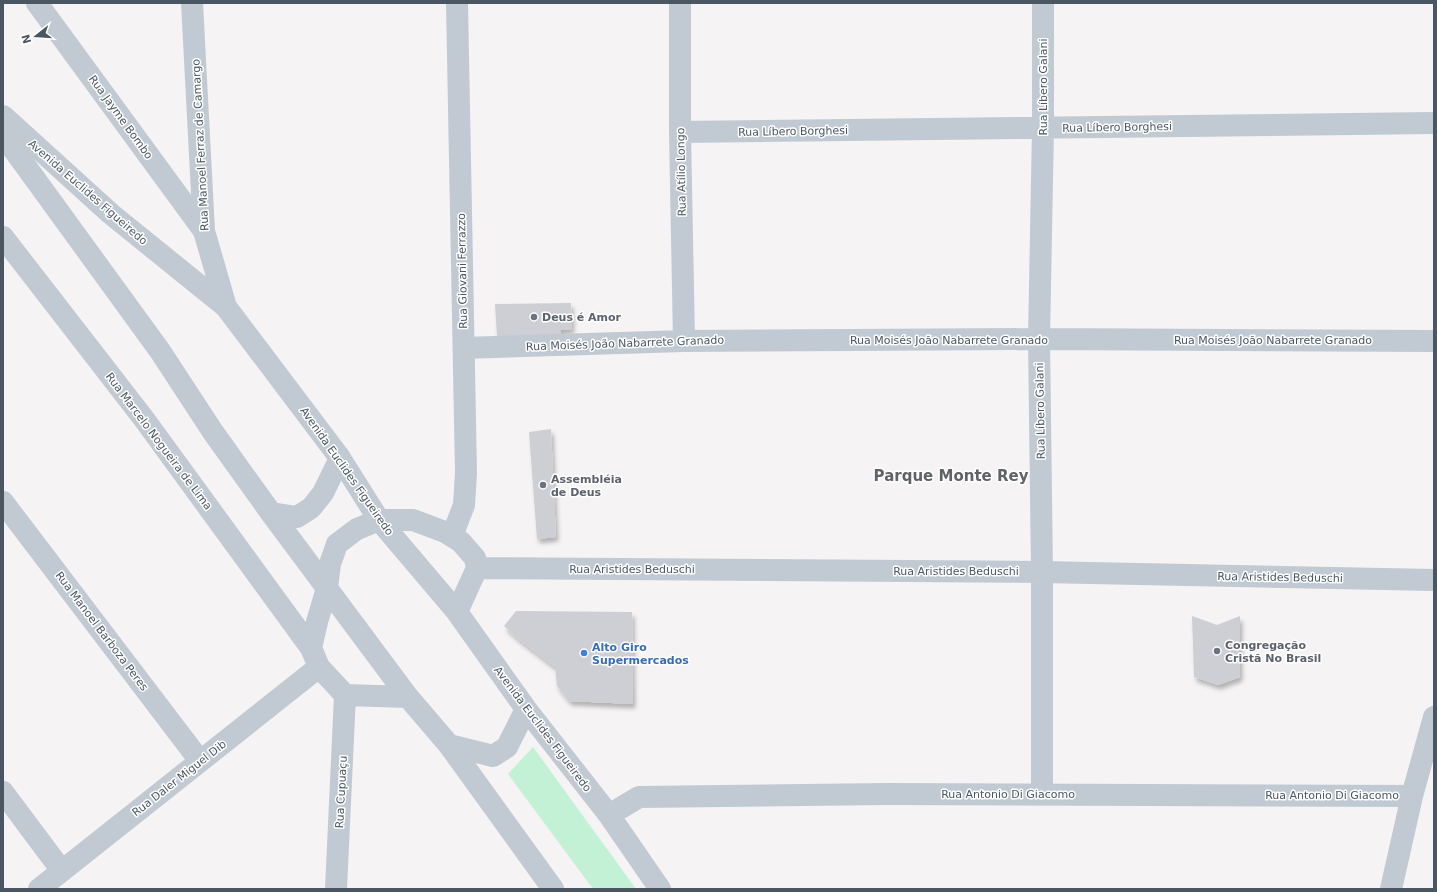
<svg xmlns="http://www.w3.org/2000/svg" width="1437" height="892" font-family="'DejaVu Sans',sans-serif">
  <defs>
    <filter id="shadow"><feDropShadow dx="2.5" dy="4.5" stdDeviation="2" flood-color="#0004"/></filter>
  </defs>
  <rect width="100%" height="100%" fill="#f5f3f3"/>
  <path fill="#c3f1d5" d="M533 747 636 889H593L508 774Z"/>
  <path fill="#cdcfd5" filter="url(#shadow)" d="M571 303 572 329 560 330 561 337 497 336 495 304Z
    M551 429 556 537 537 539 529 432Z
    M516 611 632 612 633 704 569 701 557 686 555 667 517 638 504 626Z
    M1192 616 1217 625 1240 616V677L1218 685 1194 677Z"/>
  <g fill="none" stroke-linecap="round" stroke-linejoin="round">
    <path stroke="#c1cad2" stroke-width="22" d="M37 3 204 231
      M192 3 204 231 226 307
      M680 3V132L684 341
      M3 116 111 214 226 307 340 458 379 520 457 612 526 709 609 815 660 889
      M680 132 1434 123
      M3 135 160 351 213 432 271 513 408 697 449 745 553 889
      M3 237 144 419 311 648
      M464 348 684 341 1039 339 1434 341
      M3 502 200 761
      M271 513 297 517 311 508 323 493 340 458
      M452 536 464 505 466 473 457 3
      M477 568 1042 572 1434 580
      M408 697 345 695 319 667 311 648 317 622 327 588 330 564 337 544 357 529 379 520H413L445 532 461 542 475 558 477 568 457 612
      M449 745 493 756 507 747 526 709
      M3 792 62 871
      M1042 794V572L1039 339 1043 128V3
      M609 815 639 797 887 794 1412 796
      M39 889 319 667
      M336 889 345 695
      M1391 889 1412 796 1434 717"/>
  </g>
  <g fill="#6b7280" stroke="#fff" stroke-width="1.5">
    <circle cx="534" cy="317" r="4"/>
    <circle cx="543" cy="485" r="4"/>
    <circle cx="1217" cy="651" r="4"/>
  </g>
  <circle fill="#3f7fe0" stroke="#fff" stroke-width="1.5" cx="584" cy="653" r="4"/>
  <g text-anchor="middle" stroke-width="3" stroke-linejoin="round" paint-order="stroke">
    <g font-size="11" fill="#4a5661" stroke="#fff">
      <text transform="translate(1043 87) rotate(-90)" y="4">Rua Líbero Galani</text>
      <text transform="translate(121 117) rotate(54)" y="4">Rua Jayme Bombo</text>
      <text transform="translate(1117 127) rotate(-1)" y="4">Rua Líbero Borghesi</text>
      <text transform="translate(793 131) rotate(-1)" y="4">Rua Líbero Borghesi</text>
      <text transform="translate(200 145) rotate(-93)" y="4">Rua Manoel Ferraz de Camargo</text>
      <text transform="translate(681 172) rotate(-91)" y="4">Rua Atílio Longo</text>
      <text transform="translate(88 192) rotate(41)" y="4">Avenida Euclides Figueiredo</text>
      <text transform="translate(462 271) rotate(-91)" y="4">Rua Giovani Ferrazzo</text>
      <text x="949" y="344">Rua Moisés João Nabarrete Granado</text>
      <text x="1273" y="344">Rua Moisés João Nabarrete Granado</text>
      <text transform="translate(625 343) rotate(-2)" y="4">Rua Moisés João Nabarrete Granado</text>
      <text transform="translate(1040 411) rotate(-91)" y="4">Rua Líbero Galani</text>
      <text transform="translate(159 441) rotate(53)" y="4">Rua Marcelo Nogueira de Lima</text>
      <text transform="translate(347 471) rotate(55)" y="4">Avenida Euclides Figueiredo</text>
      <text x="632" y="573">Rua Aristides Beduschi</text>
      <text x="956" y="575">Rua Aristides Beduschi</text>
      <text transform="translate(1280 577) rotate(1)" y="4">Rua Aristides Beduschi</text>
      <text transform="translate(102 631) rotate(53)" y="4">Rua Manoel Barboza Peres</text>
      <text transform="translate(543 729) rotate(53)" y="4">Avenida Euclides Figueiredo</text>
      <text transform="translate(179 778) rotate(-38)" y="4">Rua Daler Miguel Dib</text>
      <text transform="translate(341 792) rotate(-87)" y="4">Rua Cupuaçu</text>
      <text x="1008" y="798">Rua Antonio Di Giacomo</text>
      <text x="1332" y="799">Rua Antonio Di Giacomo</text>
    </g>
    <g font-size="11" font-weight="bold" fill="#5b616d" stroke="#fff" text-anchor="start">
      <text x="542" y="321">Deus é Amor</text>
      <text x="551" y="483">Assembléia<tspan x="551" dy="13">de Deus</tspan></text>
      <text x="1225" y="649">Congregação<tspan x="1225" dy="13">Cristã No Brasil</tspan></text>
    </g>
    <g font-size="11" font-weight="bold" fill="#366cbe" stroke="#fff" text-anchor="start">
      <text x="592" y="651">Alto Giro<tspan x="592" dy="13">Supermercados</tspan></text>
    </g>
    <g font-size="15" font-weight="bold" fill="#5f6368" stroke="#fff">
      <text x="951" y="481">Parque Monte Rey</text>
    </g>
  </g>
  <rect width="1437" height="892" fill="none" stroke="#4a5661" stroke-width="8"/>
  <g transform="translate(36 36) rotate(253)" stroke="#ffffff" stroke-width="3" paint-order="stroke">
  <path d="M0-3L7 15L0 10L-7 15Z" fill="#4a5661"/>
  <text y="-6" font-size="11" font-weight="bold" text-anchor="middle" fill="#4a5661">N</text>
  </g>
</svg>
